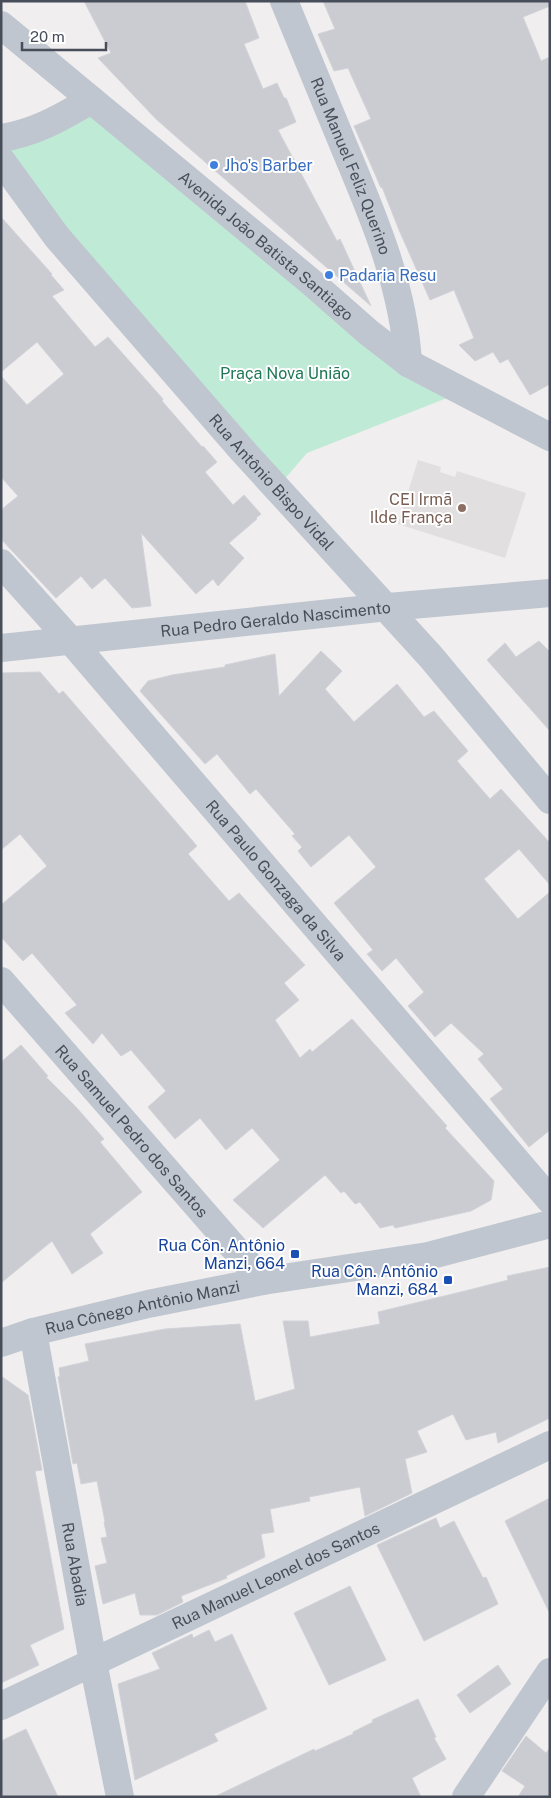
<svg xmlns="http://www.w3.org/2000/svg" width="551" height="1798" font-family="'Public Sans',sans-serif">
  <rect width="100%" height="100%" fill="#f0eeee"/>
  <path fill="#e1dfdf" d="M418 460 441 467 440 472 455 477 457 471 526 493 505 558 398 524Z"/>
  <path fill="#bfebd6" d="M92 106 452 396 307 453 277 488 93 278 1 141Z"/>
  <path fill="#cbccd2" stroke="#d2d3d9" d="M84 1H245L259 38 244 44 263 89 277 83 284 98H286L296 122 278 130 337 241 340 239 371 306 182 142 156 119 98 58 111 53Z
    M323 1H550V6L523 17 541 61 550 57V384L530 395 508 359 500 363 493 352 475 361 459 345 474 338 454 290 430 300 399 230 382 187 381 188 354 126 371 119 348 68 334 71 318 34 335 29Z
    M1 217 52 274 51 275 64 290 52 296 95 347 108 337 163 399 162 401 202 447 203 446 217 462 205 472 233 505 244 495 261 514 256 518 257 519 229 543 244 558 218 586 213 579 196 594 141 533 151 606 132 608 105 578 92 589 81 576 56 598 1 539V510L18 496 1 477V376L27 405 64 374 37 342 1 372Z
    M539 641 550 652V731L487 660 505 643 516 657Z
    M321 651 342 671 325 689 354 722 397 684 424 717 434 711 468 751 457 761 490 799 501 789 550 843V885L519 849 484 879 518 919 550 892V1130L529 1147 490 1099 503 1089 478 1059 484 1054 451 1023 435 1037 408 1006 424 992 396 958 382 971 367 954 373 950 334 903 376 867 349 835 311 867 298 851 302 847 292 836 295 834 256 789 250 794 217 754 205 764 140 691 148 681 172 675 225 667V665L275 654 279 696Z
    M40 672 59 694 63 691 197 846 188 854 229 901 239 893 305 965 284 983 299 1000 275 1020 300 1058 310 1049 312 1052 352 1019 447 1126 445 1128 494 1181 491 1200 471 1211 395 1228 393 1225 380 1228 360 1202 355 1204 344 1191 341 1193 325 1175 263 1228 233 1200 280 1160 252 1128 226 1150 200 1118 175 1139 148 1107 166 1091 131 1050 121 1056 102 1033 93 1044 65 1013 77 1005 32 953 23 961 1 937V905L47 866 20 834 1 850V673Z
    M21 1045 48 1076 46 1077 76 1107 104 1139 100 1142 142 1192 90 1234 103 1253 72 1274 52 1241 1 1283V1062Z
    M550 1267V1418L498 1443 496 1432 466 1440 453 1414 417 1431 427 1452 405 1459 412 1493 365 1516 360 1487 309 1497 310 1501 270 1509 274 1532 261 1534 265 1557 226 1576 227 1578 181 1596 183 1602 157 1615H140L135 1593 103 1604 95 1566 107 1563 101 1538 107 1537 104 1522H105L97 1481 81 1484 77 1463 73 1464 58 1377 60 1376 59 1368 89 1361 85 1344 165 1329 240 1324 255 1401 295 1389 283 1321H308L310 1337 380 1324 378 1312 465 1291 508 1280 507 1276Z
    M1 1376 28 1395 42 1470 35 1471 64 1629 30 1645 39 1665 1 1683Z
    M550 1498V1614L505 1521Z
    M436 1518 440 1528 454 1521 483 1578 486 1577 498 1604 424 1641 377 1545Z
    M350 1586 386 1660 329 1685 294 1613Z
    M209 1630 215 1642 232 1634 267 1709 214 1734 218 1741 135 1780 118 1684 160 1669 152 1653 192 1634 193 1638Z
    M498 1665 511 1684 470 1713 457 1695Z
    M418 1699 436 1737 434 1738 446 1759 412 1778 421 1797H214L314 1749 315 1751 353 1734V1732L373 1722 372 1720Z
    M26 1729 58 1797H1V1741Z
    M526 1736 546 1753 550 1748V1797H518L525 1786 502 1771Z"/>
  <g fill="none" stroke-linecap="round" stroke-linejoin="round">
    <g stroke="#bfc6cf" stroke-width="28">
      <path id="s1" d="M284 1C304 50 325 100 345 149 374 218 404 288 408 363"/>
      <path id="s2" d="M1 25 311 282 368 332 408 363 550 437"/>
      <path d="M1 138C35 133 62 117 91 100"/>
      <path id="s3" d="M1 160 57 237 242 450 431 657 550 800"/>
      <path id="s4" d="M1 563 72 642 550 1200"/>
      <path id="s5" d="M1 648 388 607 550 593"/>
      <path id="s6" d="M1 981 263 1281"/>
      <path id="s7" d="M33 1332 93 1662 120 1797"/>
      <path id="s8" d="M1 1343 33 1332 148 1304 263 1281 428 1256 550 1224"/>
      <path id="s9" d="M1 1706 550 1445"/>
      <path d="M466 1797 550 1672"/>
    </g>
  </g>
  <g fill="#3f7fe0" stroke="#fff" stroke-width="2">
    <circle cx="214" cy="165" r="5"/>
    <circle cx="329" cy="275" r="5"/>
  </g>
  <circle fill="#8d6e63" stroke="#fff" stroke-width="2" cx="462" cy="508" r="5"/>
  <g fill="#1a4fb4" stroke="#fff" stroke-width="2">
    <rect x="290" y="1249" width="10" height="10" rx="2.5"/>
    <rect x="443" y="1275" width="10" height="10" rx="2.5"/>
  </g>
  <g text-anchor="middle" stroke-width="4" stroke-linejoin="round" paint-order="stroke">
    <g font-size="16" fill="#366cbe" stroke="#fff" text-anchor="start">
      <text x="224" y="171">Jho's Barber</text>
      <text x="339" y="281">Padaria Resu</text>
    </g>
    <g font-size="16" fill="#474e5a" stroke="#fff">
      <text dy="6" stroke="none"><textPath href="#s1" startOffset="178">Rua Manuel Feliz Querino</textPath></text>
      <text dy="6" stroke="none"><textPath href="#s2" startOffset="345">Avenida João Batista Santiago</textPath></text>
      <text dy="6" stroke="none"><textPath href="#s3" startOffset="421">Rua Antônio Bispo Vidal</textPath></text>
      <text dy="6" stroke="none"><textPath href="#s5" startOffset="276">Rua Pedro Geraldo Nascimento</textPath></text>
      <text dy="6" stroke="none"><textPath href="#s4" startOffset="420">Rua Paulo Gonzaga da Silva</textPath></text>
      <text dy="6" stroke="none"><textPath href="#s6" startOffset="199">Rua Samuel Pedro dos Santos</textPath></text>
      <text dy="6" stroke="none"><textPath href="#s8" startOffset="146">Rua Cônego Antônio Manzi</textPath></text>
      <text dy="6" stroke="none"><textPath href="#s7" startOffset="236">Rua Abadia</textPath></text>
      <text dy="6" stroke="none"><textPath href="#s9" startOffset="304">Rua Manuel Leonel dos Santos</textPath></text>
    </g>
    <g font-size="16" fill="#1d7656" stroke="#fff">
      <text x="285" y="379">Praça Nova União</text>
    </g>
    <g font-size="16" fill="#785e54" stroke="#fff" text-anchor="end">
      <text x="452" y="505">CEI Irmã<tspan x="452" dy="18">Ilde França</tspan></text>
    </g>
    <g font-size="16" fill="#164399" stroke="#fff" text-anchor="end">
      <text x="285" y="1251">Rua Côn. Antônio<tspan x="285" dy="18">Manzi, 664</tspan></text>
      <text x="438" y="1277">Rua Côn. Antônio<tspan x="438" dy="18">Manzi, 684</tspan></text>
    </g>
  </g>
  <rect width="551" height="1798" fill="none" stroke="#474e5a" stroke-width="5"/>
  <path d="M22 42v8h84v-8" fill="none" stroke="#474e5a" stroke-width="2.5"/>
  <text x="30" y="42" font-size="15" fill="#474e5a" stroke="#ffffff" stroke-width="4" paint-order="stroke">20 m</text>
</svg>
